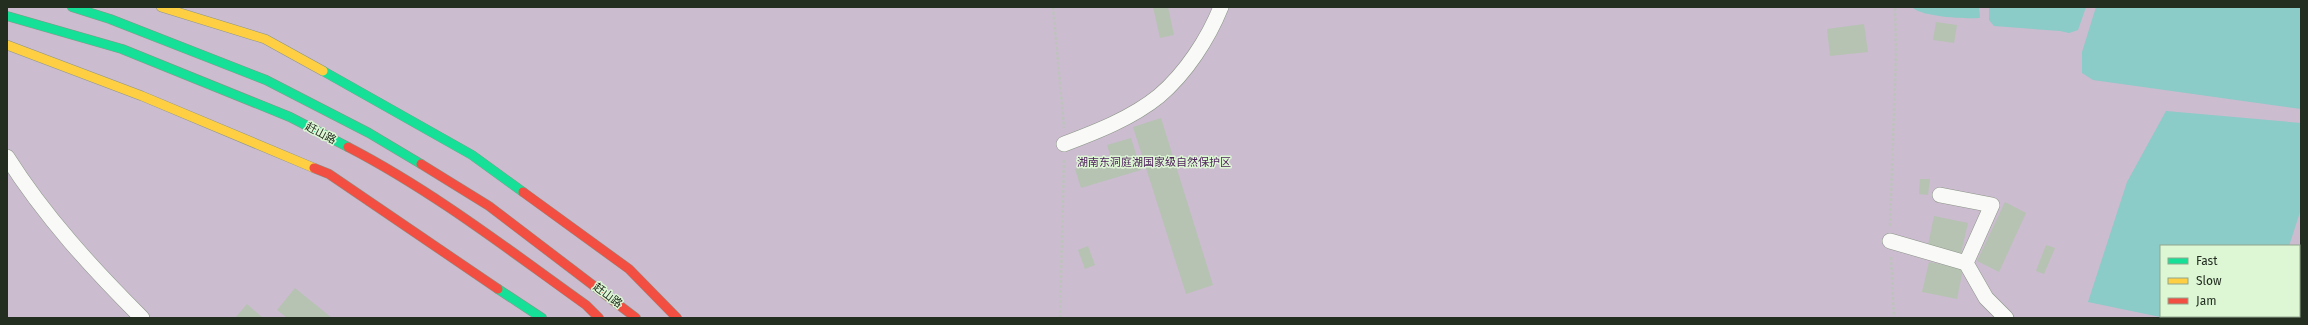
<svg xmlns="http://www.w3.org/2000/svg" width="2308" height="325" font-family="'Fira Sans','Noto Sans SC',sans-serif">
  <rect width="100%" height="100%" fill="#d4e1d0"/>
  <path fill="#cbbccf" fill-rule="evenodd" d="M7 7H2301V318H7ZM2161 246H2299V316H2161Z"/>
  <path fill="#8bcbc8" d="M1912 7H1979L1980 18C1966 19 1921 17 1912 7Z
    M1989 7H2086L2078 30 2069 33 2060 31 1994 26 1989 20Z
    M2096 7H2301V109L2093 80 2082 73V52Z
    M2166 111 2301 123V209L2289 246H2161V316H2266L2264 318H2165L2088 302 2127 182Z
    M2301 272V318H2283L2284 316H2299V277Z"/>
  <path fill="#b6c3b2" d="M1153 7H1168L1174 35 1160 38Z
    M1936 22 1957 25 1954 43 1933 40Z
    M1864 24 1868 52 1830 56 1827 29Z
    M1161 118 1213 285 1186 294 1133 127Z
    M1131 138 1141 170 1081 188 1075 169 1111 158 1107 145Z
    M1920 179H1930L1928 195 1919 194Z
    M2005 202 2026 213 1999 272 1977 261Z
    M1934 216 1968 223 1961 253 1928 245Z
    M2046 245 2055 248 2044 274 2036 271Z
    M1088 246 1095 265 1085 269 1078 250Z
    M1929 262 1963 269 1957 299 1922 292Z
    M295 288 332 318H287L277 310Z
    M247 304 263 318H235Z"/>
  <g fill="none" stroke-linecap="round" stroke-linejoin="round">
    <g stroke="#8b9587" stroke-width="16">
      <path id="street" d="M1064 144C1096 132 1132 118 1159 96 1186 73 1208 39 1221 7
        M7 157C45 217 92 268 142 318
        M1940 195 1992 205 1966 263
        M1890 241 1966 263 1986 298 2006 318"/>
    </g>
    <g stroke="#8b9587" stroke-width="10">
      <path id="fast" d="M72 7 110 19 266 80 369 133 421 164
        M7 16 122 49 290 117 348 147
        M323 71 472 155 523 192
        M498 289 542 318"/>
    </g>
    <g stroke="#8b9587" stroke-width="10">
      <path id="slow" d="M161 7 265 39 323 71
        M7 45 142 96 314 168"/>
    </g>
    <g stroke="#8b9587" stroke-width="10">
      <path id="jam" d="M348 147C433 191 509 250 586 305L599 318
        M421 164 489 206 636 318
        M314 168 329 174 498 289
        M523 192 629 269 677 318"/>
    </g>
    <path stroke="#bec4bd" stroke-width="2.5" stroke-dasharray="3 2" stroke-linecap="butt" d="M1053 7 1064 128
      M1890 226 1896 53 1895 7
      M1891 257 1894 318
      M1060 318 1064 159"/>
    <use href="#street" stroke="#f9faf8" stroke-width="15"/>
    <use href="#fast" stroke="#16e098" stroke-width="9"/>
    <use href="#slow" stroke="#ffcf43" stroke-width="9"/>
    <use href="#jam" stroke="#f24e42" stroke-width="9"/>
  </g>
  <g text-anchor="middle" stroke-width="3" stroke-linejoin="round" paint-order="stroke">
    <g font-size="11" fill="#232d20" stroke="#ddf7d5">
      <text transform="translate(321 133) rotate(28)" y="4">赶山路</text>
      <text transform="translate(608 295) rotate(37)" y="4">赶山路</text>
    </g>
    <g font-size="11" fill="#4d1d5a" stroke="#ddf7d5">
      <text x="1154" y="166">湖南东洞庭湖国家级自然保护区</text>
    </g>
  </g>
  <rect width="2308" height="325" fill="none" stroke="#232d20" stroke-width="16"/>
  <rect x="2160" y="245" width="140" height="72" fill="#ddf7d5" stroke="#93a68d"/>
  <rect x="2168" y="258" width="20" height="6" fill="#16e098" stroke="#93a68d"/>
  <text x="2196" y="265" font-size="12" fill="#232d20">Fast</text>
  <rect x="2168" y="278" width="20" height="6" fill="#ffcf43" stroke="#93a68d"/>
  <text x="2196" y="285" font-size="12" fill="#232d20">Slow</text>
  <rect x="2168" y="298" width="20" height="6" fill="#f24e42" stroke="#93a68d"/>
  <text x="2196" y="305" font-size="12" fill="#232d20">Jam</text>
</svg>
